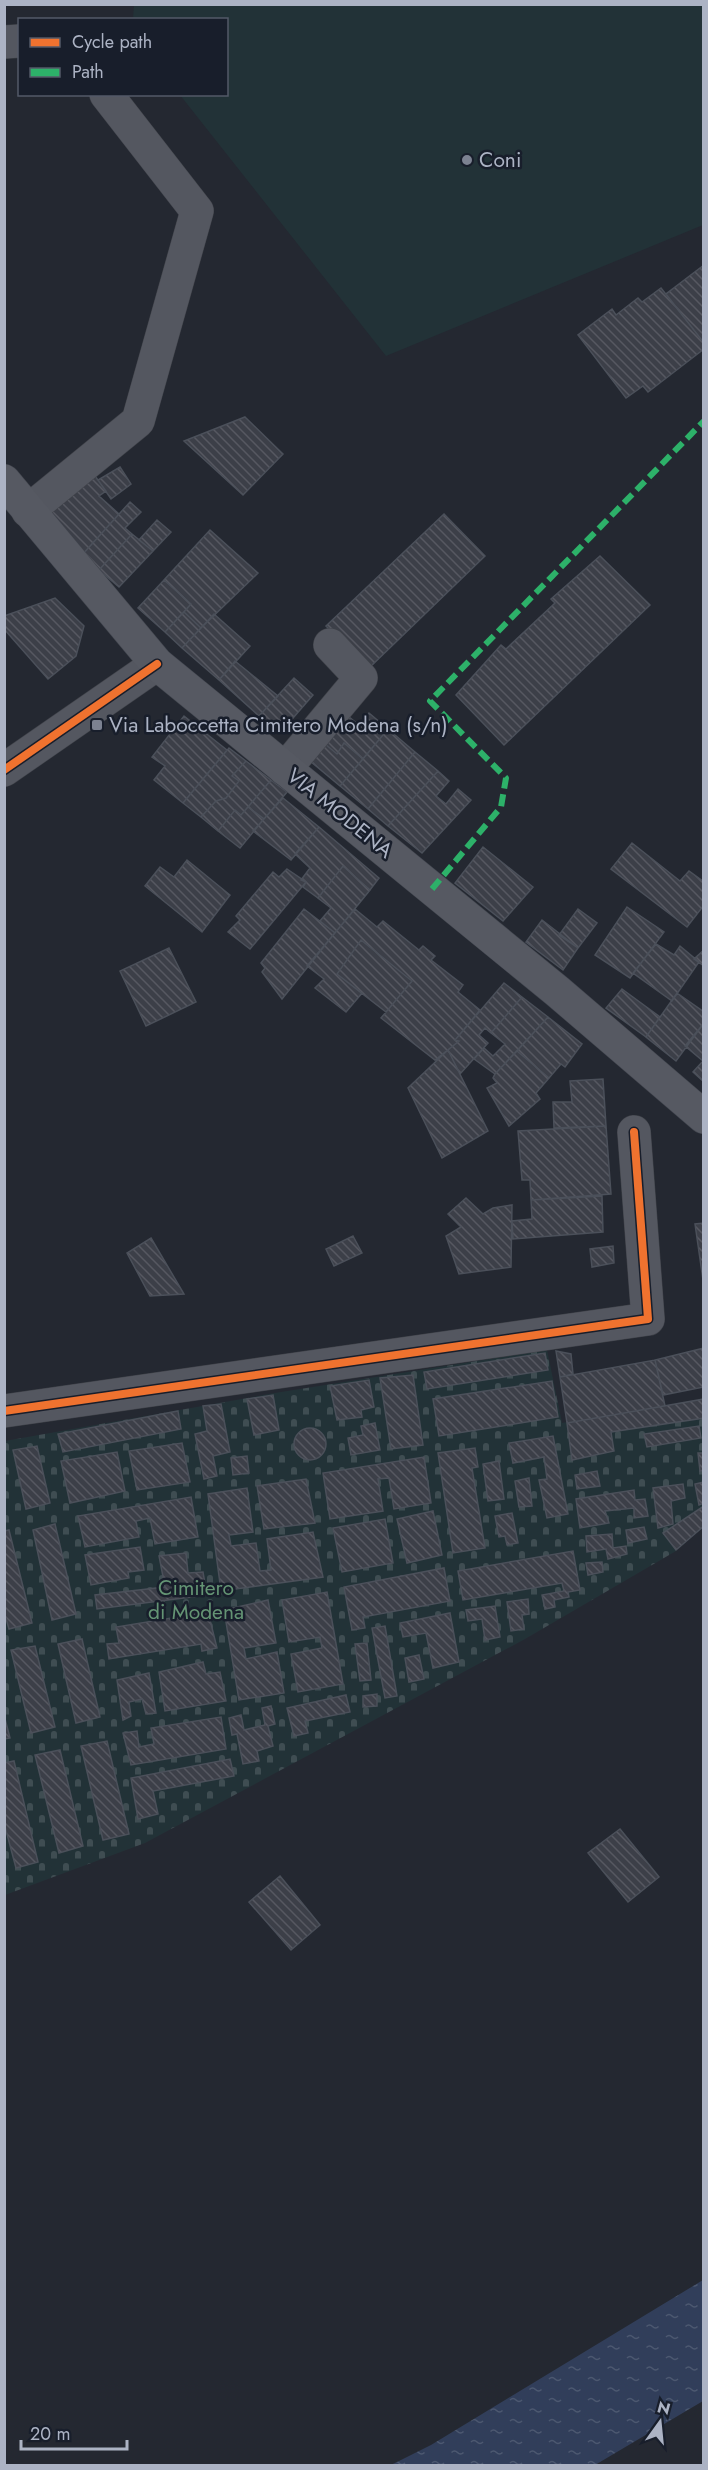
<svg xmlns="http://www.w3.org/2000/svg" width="708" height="2470" font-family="Jost,sans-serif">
  <defs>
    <pattern id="cemetery-stones" width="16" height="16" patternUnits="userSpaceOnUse" patternTransform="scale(1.5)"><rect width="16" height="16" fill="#223237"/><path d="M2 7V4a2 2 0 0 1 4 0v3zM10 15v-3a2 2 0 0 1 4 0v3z" fill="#3f4d52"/></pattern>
    <pattern id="water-ripples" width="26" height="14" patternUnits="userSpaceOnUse" patternTransform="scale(1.5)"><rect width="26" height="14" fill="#313e5a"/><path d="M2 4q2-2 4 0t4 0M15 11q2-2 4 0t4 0" fill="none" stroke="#4c5870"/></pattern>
    <pattern id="building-back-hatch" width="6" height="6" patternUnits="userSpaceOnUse" patternTransform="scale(1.5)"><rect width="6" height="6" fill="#3c3f48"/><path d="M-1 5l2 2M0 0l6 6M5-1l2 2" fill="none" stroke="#565861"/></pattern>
  </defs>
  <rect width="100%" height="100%" fill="#242831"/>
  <path fill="url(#cemetery-stones)" d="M547 1350 562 1423 703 1399V1527L676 1551 525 1639 145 1843 5 1895V1441L275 1393Z"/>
  <path fill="#223237" d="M134 4 703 5V225L386 356 180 95 226 94V20L133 19Z"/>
  <path fill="url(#water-ripples)" d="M703 2280V2401L595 2465H391L431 2445Z"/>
  <path fill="url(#building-back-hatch)" stroke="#4b505a" stroke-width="1.5" d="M704 265V343L666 294Z
    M661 288 704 343V349L648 392 643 386 626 398 578 335 612 309 616 315 638 298 642 302Z
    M245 417 283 454 243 495 184 441Z
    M120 467 131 484 111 499 98 480Z
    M95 476 106 491 99 496 119 514 82 555 44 515Z
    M130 502 141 512 125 528 132 534 99 570 82 555Z
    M444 514 485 556 368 669 326 626Z
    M157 520 171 532 153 551 139 540Z
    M210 530 258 573 201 628 184 612 191 604 164 580Z
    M132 534 153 551 119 587 99 570Z
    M600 556 650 605 504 745 456 695 501 645 506 649 555 603 551 599Z
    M164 580 191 604 165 632 138 608Z
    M55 598 84 626 76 656 48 679 4 629V616Z
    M184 612 201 628 182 648 165 632Z
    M214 614 250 646 219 680 182 648Z
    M235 661 278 696 259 716 219 680Z
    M294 678 313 695 280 733 259 716Z
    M342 711 360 726 369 713 388 729 363 759 344 743 337 754 319 739Z
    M184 716 227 750 183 803 154 780 165 766 152 757Z
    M388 729 415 752 368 809 340 786Z
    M319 739 337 754 344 743 363 759 340 786 304 756Z
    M229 748 246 761 232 776 239 781 226 798 216 801 201 817 183 803Z
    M415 752 438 771 388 826 368 809Z
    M246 761 271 780 241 815 235 810 218 831 201 817 216 801 226 798 239 781 232 776Z
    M438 771 449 781 436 796 446 804 458 789 471 800 422 853 388 826Z
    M271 780 287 792 264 819 248 807Z
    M283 798 319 827 291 860 253 831Z
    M248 807 264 819 240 848 218 831 235 810 241 815Z
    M319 827 379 878 370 890 343 866 318 898 303 887 306 882 301 880 310 868 295 854Z
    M632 843 680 881 689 871 704 882V905L687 927 611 869Z
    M483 847 533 887 503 921 455 883Z
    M187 860 230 895 202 932 145 886 160 867 174 877Z
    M343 866 370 890 335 933 320 921 331 908 318 898Z
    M287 869 306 882 250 949 228 932 240 920 236 916 273 872 279 877Z
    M627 907 664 932 630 978 595 955Z
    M304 909 335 933 282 999 262 972 265 968 261 963Z
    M355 909 377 927 383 921 419 950 423 946 435 956 431 960 463 985 458 992 480 1010 455 1040 459 1041 435 1060 381 1018 412 981 361 940 337 974 362 993 346 1012 315 988 324 979 307 966Z
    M578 909 597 923 578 948 559 935Z
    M542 920 578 948 563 970 526 942Z
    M361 940 412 981 386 1012 337 974Z
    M656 944 674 955 680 946 699 962 672 1001 633 973Z
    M169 948 196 1002 146 1026 120 971Z
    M704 950V966L694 959Z
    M504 983 522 997 491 1033 485 1028 479 1035 488 1043 460 1074 448 1050 459 1041 455 1040Z
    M622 989 660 1017 646 1037 606 1008Z
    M677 993 704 1012V1023L676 1061 646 1037Z
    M522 997 548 1017 495 1074 474 1059 484 1048 493 1056 505 1044 491 1033Z
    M548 1017 582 1044 565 1067 561 1064 549 1078 517 1051Z
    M704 1023V1060L703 1061 685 1046Z
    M448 1050 488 1131 442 1158 408 1088Z
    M517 1051 549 1078 536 1093 540 1099 509 1126 487 1088 497 1083 493 1078 495 1074Z
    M704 1060V1082L693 1072Z
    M603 1079 606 1126 554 1128 553 1102H572L570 1081Z
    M606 1126 611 1194 531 1200 530 1180H522L518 1131Z
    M602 1196 603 1232 513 1239 512 1221 532 1219 531 1200Z
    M466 1198 483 1214 493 1208 512 1205 511 1267 459 1274 446 1236 461 1227 448 1214Z
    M704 1223V1287L695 1224Z
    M353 1236 362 1253 334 1266 326 1249Z
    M151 1238 184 1294 150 1296 127 1253Z
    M613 1246 614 1263 592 1267 590 1249Z
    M704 1348V1387L663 1395 655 1360Z
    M556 1351 571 1354 573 1374 560 1377Z
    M545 1353 548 1370 427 1389 424 1372Z
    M655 1360 665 1406 567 1423 560 1377Z
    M413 1375 423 1445 391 1449 380 1378Z
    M369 1380 374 1407 361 1410 362 1417 337 1420 330 1386Z
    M552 1381 558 1417 439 1436 433 1399Z
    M273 1395 279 1430 254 1435 247 1399Z
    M704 1399V1418L611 1432 614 1451 572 1460 567 1423Z
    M221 1404 230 1452 213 1456 217 1476 204 1479 195 1434 207 1431 203 1406Z
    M178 1411 181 1429 63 1452 58 1434Z
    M375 1423 380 1450 351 1455 348 1438 363 1435 361 1426Z
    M699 1426 701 1438 647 1447 644 1434Z
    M294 1444a16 16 0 1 1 32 0a16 16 0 1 1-32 0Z
    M553 1436 568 1514 547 1518 539 1480 547 1479 544 1457 513 1463 509 1443Z
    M182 1443 190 1482 137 1490 129 1451Z
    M37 1446 50 1503 26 1509 13 1450Z
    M475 1448 478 1467 472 1468 485 1548 453 1553 438 1453Z
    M117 1452 125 1491 70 1503 61 1461Z
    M698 1453H704V1470L700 1471Z
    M247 1456 249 1473 233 1475 231 1458Z
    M424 1457 431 1503 394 1509 389 1478 378 1479 383 1511 330 1519 323 1473Z
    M499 1461 504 1499 488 1501 483 1464Z
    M597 1471 600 1486 577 1489 575 1475Z
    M529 1478 532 1506 519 1507 515 1481Z
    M306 1479 315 1523 264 1529 257 1486Z
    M704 1482V1503L699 1505 695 1484Z
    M683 1484 685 1498 671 1501 673 1524 658 1528 653 1488Z
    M247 1488 253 1532 229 1535 231 1546 256 1543 260 1571 271 1570 267 1539 313 1532 323 1577 221 1591 208 1494Z
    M634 1490 635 1500 645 1499 648 1516 634 1518V1508L605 1511 609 1523 580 1528 576 1499Z
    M191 1497 198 1537 155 1544 150 1518 136 1521 139 1537 85 1547 78 1516Z
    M704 1506V1526L676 1550 663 1533Z
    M433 1511 442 1555 407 1563 397 1519Z
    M512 1513 518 1543 507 1545 505 1536 499 1537 495 1516Z
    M385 1519 393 1563 342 1572 333 1528Z
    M55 1524 76 1614 52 1620 33 1530Z
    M644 1527 647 1539 628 1543 626 1530Z
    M9 1530 32 1623 9 1629 4 1612V1531Z
    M612 1534 613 1548 626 1546 627 1554 608 1559 606 1549 587 1552 586 1536Z
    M140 1547 144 1570 128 1572 129 1578 91 1585 85 1555Z
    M573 1551 580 1590 568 1592 569 1597 554 1600 555 1607 545 1609 542 1595 564 1591 562 1583 463 1600 458 1571Z
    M186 1553 188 1573 203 1572 207 1595 97 1609 95 1595 165 1587 159 1556Z
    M602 1562 603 1572 588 1575 586 1563Z
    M444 1568 450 1601 363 1617 365 1628 352 1630 344 1587Z
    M327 1592 343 1684 298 1692 291 1654 322 1648 320 1637 289 1642 282 1600Z
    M528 1599 529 1614 522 1615 524 1629 511 1631 507 1602Z
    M268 1600 276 1643 244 1648 246 1659 277 1652 284 1693 239 1700 224 1610Z
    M495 1606 500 1637 485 1640 482 1619 468 1621 466 1610Z
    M208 1612 217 1648 202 1651 201 1644 109 1659 107 1644 119 1643 116 1627Z
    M450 1613 459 1662 433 1668 426 1633 403 1637 400 1623Z
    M385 1626 397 1696 385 1698 372 1628Z
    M82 1639 100 1717 76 1723 58 1644Z
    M367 1643 371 1680 360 1681 355 1644Z
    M35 1646 55 1727 31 1733 11 1650Z
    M419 1655 424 1679 409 1682 405 1658Z
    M203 1662 206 1674 220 1672 226 1701 165 1711 159 1672Z
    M149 1673 156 1713 146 1714 142 1699 129 1702 131 1716 123 1720 117 1680Z
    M377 1694V1706L363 1707V1696Z
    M346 1695 350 1712 305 1721 308 1733 294 1736 287 1708Z
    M271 1706 275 1724 268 1726 273 1746 257 1751 259 1761 243 1764 237 1734 232 1735 229 1718 241 1715 244 1730 265 1725 262 1708Z
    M4 1715 10 1738 4 1739Z
    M221 1717 226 1749 131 1765 123 1733 137 1731 139 1747 154 1744 151 1728Z
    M107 1741 129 1834 103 1840 81 1746Z
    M60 1750 83 1846 59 1853 35 1755Z
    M230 1759 234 1776 153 1791 158 1814 138 1819 131 1778Z
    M14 1761 38 1862 16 1868 4 1823V1763Z
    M620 1829 659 1877 628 1902 588 1853Z
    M280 1876 320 1925 291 1950 249 1902Z"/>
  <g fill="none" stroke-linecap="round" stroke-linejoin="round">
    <g stroke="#40434a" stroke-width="34">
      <path id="minor" d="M4 42 20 41
        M28 511 138 421 197 211 106 94
        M285 769 361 678 330 645
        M4 770 157 664
        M4 1411 648 1319 634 1132"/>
    </g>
    <g stroke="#41454e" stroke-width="34">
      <path id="major" d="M4 481 157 664 557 991 704 1117"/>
    </g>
    <use href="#minor" stroke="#545760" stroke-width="33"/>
    <use href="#major" stroke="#565962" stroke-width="33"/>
    <path stroke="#2db169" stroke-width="6" stroke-dasharray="12 6" stroke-linecap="butt" d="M432 889 501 807 506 778 430 701 704 421"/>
    <g stroke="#181e2b" stroke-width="11">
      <path id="cycleway" d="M4 770 157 664
        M4 1411 648 1319 634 1132"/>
    </g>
    <use href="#cycleway" stroke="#ef722f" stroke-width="8"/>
  </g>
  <g fill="#7c8291" stroke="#181e2b" stroke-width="2">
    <circle cx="467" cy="160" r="6"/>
    <rect x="91" y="719" width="12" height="12" rx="3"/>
  </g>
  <g text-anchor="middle" stroke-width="5" stroke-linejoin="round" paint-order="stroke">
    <g font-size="21" fill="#acb3c4" stroke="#181e2b" text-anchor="start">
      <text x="479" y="167">Coni</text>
      <text x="109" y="732">Via Laboccetta Cimitero Modena (s/n)</text>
    </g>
    <g font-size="21" fill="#acb3c4" stroke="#181e2b">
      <text transform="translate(340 813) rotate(39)" y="7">VIA MODENA</text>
    </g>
    <g font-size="21" fill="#649474" stroke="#181e2b">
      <text x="196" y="1595">Cimitero<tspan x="196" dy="24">di Modena</tspan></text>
    </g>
  </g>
  <rect width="708" height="2470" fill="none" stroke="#acb3c4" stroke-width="12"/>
  <rect x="18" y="18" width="210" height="78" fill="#181e2b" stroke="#535a68" stroke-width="1.5"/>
  <rect x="30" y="38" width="30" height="9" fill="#ef722f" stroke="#535a68" stroke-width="1.5"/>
  <text x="72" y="48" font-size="18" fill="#acb3c4">Cycle path</text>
  <rect x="30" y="68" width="30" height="9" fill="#2db169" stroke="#535a68" stroke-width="1.5"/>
  <text x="72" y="78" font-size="18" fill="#acb3c4">Path</text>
  <g transform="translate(660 2422) rotate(15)" stroke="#181e2b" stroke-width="4.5" paint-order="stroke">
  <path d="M0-4.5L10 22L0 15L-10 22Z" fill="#acb3c4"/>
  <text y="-9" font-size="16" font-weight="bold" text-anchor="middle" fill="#acb3c4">N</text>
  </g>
  <path d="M21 2440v9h106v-9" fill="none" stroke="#acb3c4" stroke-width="3"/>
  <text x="30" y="2440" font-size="18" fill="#acb3c4" stroke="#181e2b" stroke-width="4.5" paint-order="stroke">20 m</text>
</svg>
